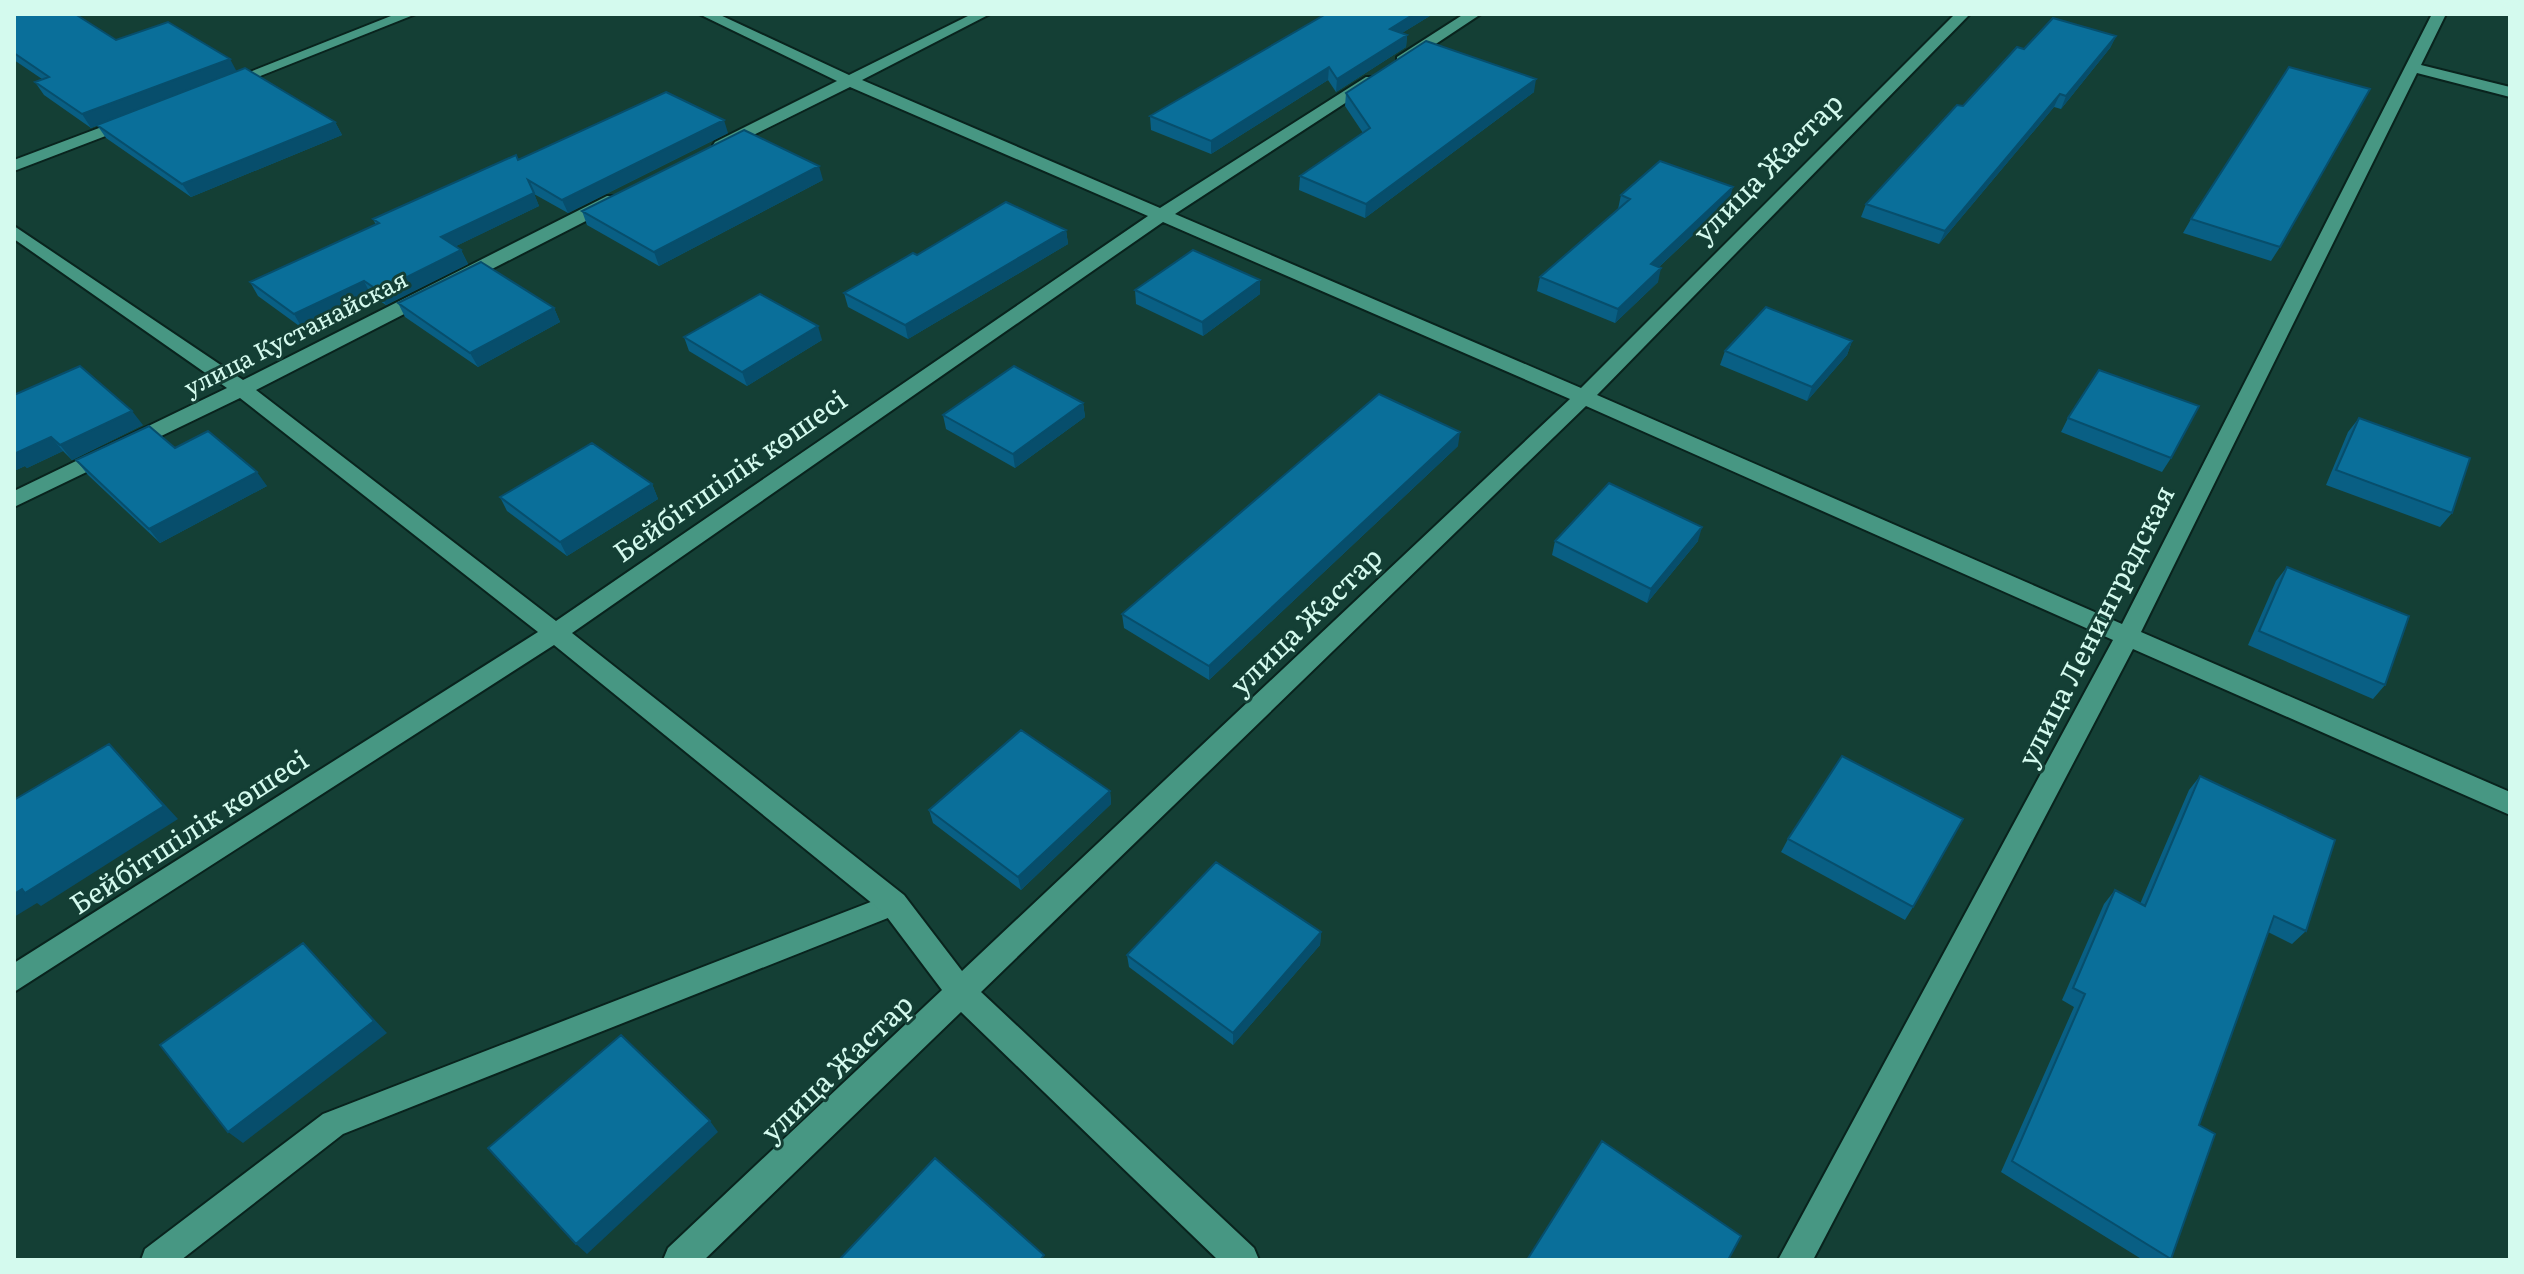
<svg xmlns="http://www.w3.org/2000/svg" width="2524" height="1274" font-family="Literata,serif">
  <rect width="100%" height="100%" fill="#143f35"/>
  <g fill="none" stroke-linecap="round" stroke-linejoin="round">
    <g stroke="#09231d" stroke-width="4">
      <path id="lane" d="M894 893 903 896 907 904 903 912 343 1134 181 1260H141L145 1249 323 1114Z"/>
    </g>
    <g stroke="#09231d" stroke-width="4">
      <path id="street" d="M396 14H416L230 88 225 90 217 85Z
        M699 14H718L849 75 972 14H990L862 80 1160 208 1366 77H1376V83L1175 214 1581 388 1955 14H1970L1597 395 2122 624 2432 14H2446L2421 65 2510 87V97L2417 73 2141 632 2510 792V815L2133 649 1813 1260H1778L2113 640 1586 406 981 992 1254 1248 1259 1260H1218L961 1012 704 1260H663L668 1248 942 990 884 913 554 645 14 992V963L538 632 240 398 14 507V491L227 388 14 239V226L243 380 607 196H619L622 200 619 204 256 390 556 621 1148 216 850 87 727 148H715L713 145 715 142 837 81ZM1163 222 1570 399 962 971 904 895 572 633Z
        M1464 14H1481L1407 63H1397V57Z
        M131 116 137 118V124L14 171V160Z"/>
    </g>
    <use href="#lane" fill="#479783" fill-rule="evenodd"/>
    <use href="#street" fill="#479783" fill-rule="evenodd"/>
  </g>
  <path fill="#095f84" d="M14 14 237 71 335 122 342 135 191 197 106 138 97 125 123 115 91 128 44 95 35 82 42 79 14 60Z
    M1326 14H1433L1402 33 1407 35 1406 47 1336 92 1328 80 1211 154 1151 130 1150 116Z
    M2116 36 2110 48 2061 109 2054 107 1939 244 1861 217 1866 204 1963 106Z
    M1534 92 1365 218 1299 190 1300 176 1363 133 1345 106 1346 93Z
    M728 133 568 213 534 194 539 206 456 246 461 250 468 264 386 305 371 295 302 328 258 296 250 282 376 225 373 219 518 160Z
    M823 180 659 266 587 225 582 211Z
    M1621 195 1729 201 1659 267 1658 282 1615 323 1537 291 1540 277 1618 209Z
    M2191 219 2280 247 2271 261 2183 233Z
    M1066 230 1068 244 908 339 848 307 844 293 917 255Z
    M1135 290 1260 294 1203 336 1136 304Z
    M398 303 554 308 560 322 478 367 405 317Z
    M684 337 822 340 747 386 689 351Z
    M1852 341 1847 355 1807 401 1720 365 1725 351Z
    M14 395 143 425 72 460 63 451 27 468 25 466 14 471Z
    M1083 403 1085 417 1015 468 946 429 943 415Z
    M2068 418 2171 458 2162 472 2061 432Z
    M2359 418 2452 513 2440 527 2326 485 2348 432Z
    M1458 446 1209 680 1124 628 1122 614 1221 530Z
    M175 448 267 486 160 543 88 475 76 460Z
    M652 484 658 499 567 556 507 511 500 497Z
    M1555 541H1698L1647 603 1552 555Z
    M2287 567 2385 685 2373 699 2248 645 2276 581Z
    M2200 776 2306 931 2292 944 2268 932 2199 1125 2171 1259 2169 1260H2143L2001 1172 2074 1007 2062 1000 2104 904 2115 890 2140 904 2189 790Z
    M1110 791 1111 804 1021 890 933 823 929 810Z
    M1788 839 1913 907 1905 920 1781 852Z
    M1321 932 1320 945 1233 1045 1129 967 1127 955Z"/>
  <path fill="#074e6c" d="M1414 14H1433L1389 41 1390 29Z
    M1407 35 1406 47 1336 92 1337 79Z
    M2116 36 2110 48 2061 109 2066 96Z
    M230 59 237 72 91 128 82 114Z
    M1329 67 1328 80 1211 154V141Z
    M1536 79 1534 92 1365 218 1366 204Z
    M2060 94 2054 107 1939 244 1945 231Z
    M724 120 728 133 568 213 562 200Z
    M335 122 342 135 191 197 182 184Z
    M819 166 823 180 659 266 654 252Z
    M1733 187 1729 201 1647 278 1651 264Z
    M534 193 539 206 448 250 441 237Z
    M1066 230 1068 244 908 339 905 325Z
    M461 250 468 264 386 305 379 291Z
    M1661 268 1658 282 1615 323 1618 309Z
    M1260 280V294L1203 336 1202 322Z
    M364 281 371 295 302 328 294 314Z
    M554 308 560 322 478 367 470 353Z
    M818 326 822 340 747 386 742 372Z
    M1852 341 1847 355 1807 401 1812 387Z
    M1083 403 1085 417 1015 468 1013 454Z
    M132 411 143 425 72 460 60 445Z
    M1460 432 1458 446 1209 680V666Z
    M51 437 63 451 27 468 14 454Z
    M14 454 25 466 14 471Z
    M257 472 267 486 160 543 149 529Z
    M652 484 658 499 567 556 560 542Z
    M1702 527 1698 541 1647 603 1651 589Z
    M109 744 178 819 41 906 37 903 14 917V894Z
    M1110 791 1111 804 1021 890 1018 877Z
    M1321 932 1320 945 1233 1045V1033Z
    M303 943 387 1033 243 1143 228 1132Z
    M710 1121 718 1132 587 1254 576 1244Z"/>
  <path fill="#0a6f9a" stroke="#074e6c" stroke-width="2" d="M14 14H75L116 40 168 22 230 59 82 114 35 82 49 77 14 53Z
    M1326 14H1414L1390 29 1407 35 1337 79 1329 67 1211 141 1150 116Z
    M2053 18 2116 36 2066 96 2060 94 1945 231 1866 204 1957 105 1963 106 2017 47 2024 49Z
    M1426 41 1536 79 1366 204 1300 176 1370 128 1346 93Z
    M2289 67 2370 89 2280 247 2191 219Z
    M245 68 335 122 182 184 97 125Z
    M666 92 724 120 562 200 528 180 534 193 441 237 461 250 379 291 364 281 294 314 250 282 379 223 373 219 516 155 518 160Z
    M744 130 819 166 654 252 582 211Z
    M1660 161 1733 187 1651 264 1661 268 1618 309 1540 277 1630 199 1621 195Z
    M1006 202 1066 230 905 325 844 293 913 253 917 255Z
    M1193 250 1260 280 1202 322 1135 290Z
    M481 262 554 308 470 353 398 303Z
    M760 294 818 326 742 372 684 337Z
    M1766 307 1852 341 1812 387 1725 351Z
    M80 366 132 411 60 445 51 437 14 454V395Z
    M1014 366 1083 403 1013 454 943 415Z
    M2099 370 2199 406 2171 458 2068 418Z
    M1379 394 1460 432 1209 666 1122 614Z
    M2359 418 2470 458 2452 513 2336 470Z
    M149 426 175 448 208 431 257 472 149 529 76 460Z
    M592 443 652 484 560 542 500 497Z
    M1609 483 1702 527 1651 589 1555 541Z
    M2287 567 2409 616 2385 685 2259 631Z
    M1021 730 1110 791 1018 877 929 810Z
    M109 744 164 806 25 893 22 889 14 894V800Z
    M1842 756 1963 819 1913 907 1788 839Z
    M2200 776 2335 840 2306 931 2274 916 2199 1125 2215 1134 2171 1259 2012 1161 2085 994 2073 988 2115 890 2145 906Z
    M1216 862 1321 932 1233 1033 1127 955Z
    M303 943 374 1021 228 1132 160 1045Z
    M621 1035 710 1121 576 1244 488 1148Z
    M1602 1141 1741 1236 1728 1260H1527Z
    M935 1158 1044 1255 1040 1260H839Z"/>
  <g text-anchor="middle" stroke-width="6" stroke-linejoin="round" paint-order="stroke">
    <g font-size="24" fill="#d4faee" stroke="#143f35">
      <text transform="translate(296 334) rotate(-27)" y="8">улица Кустанайская</text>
    </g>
    <g font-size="28" fill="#d4faee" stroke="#143f35">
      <text transform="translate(1768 168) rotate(-45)" y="10">улица Жастар</text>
      <text transform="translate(730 476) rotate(-35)" y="10">Бейбітшілік көшесі</text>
      <text transform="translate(1306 621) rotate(-44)" y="10">улица Жастар</text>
      <text transform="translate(2096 626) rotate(-63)" y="10">улица Ленинградская</text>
      <text transform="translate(189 832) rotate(-33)" y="10">Бейбітшілік көшесі</text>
      <text transform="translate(837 1068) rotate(-44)" y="10">улица Жастар</text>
    </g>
  </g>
  <rect width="2524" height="1274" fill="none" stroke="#d4faee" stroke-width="32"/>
</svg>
